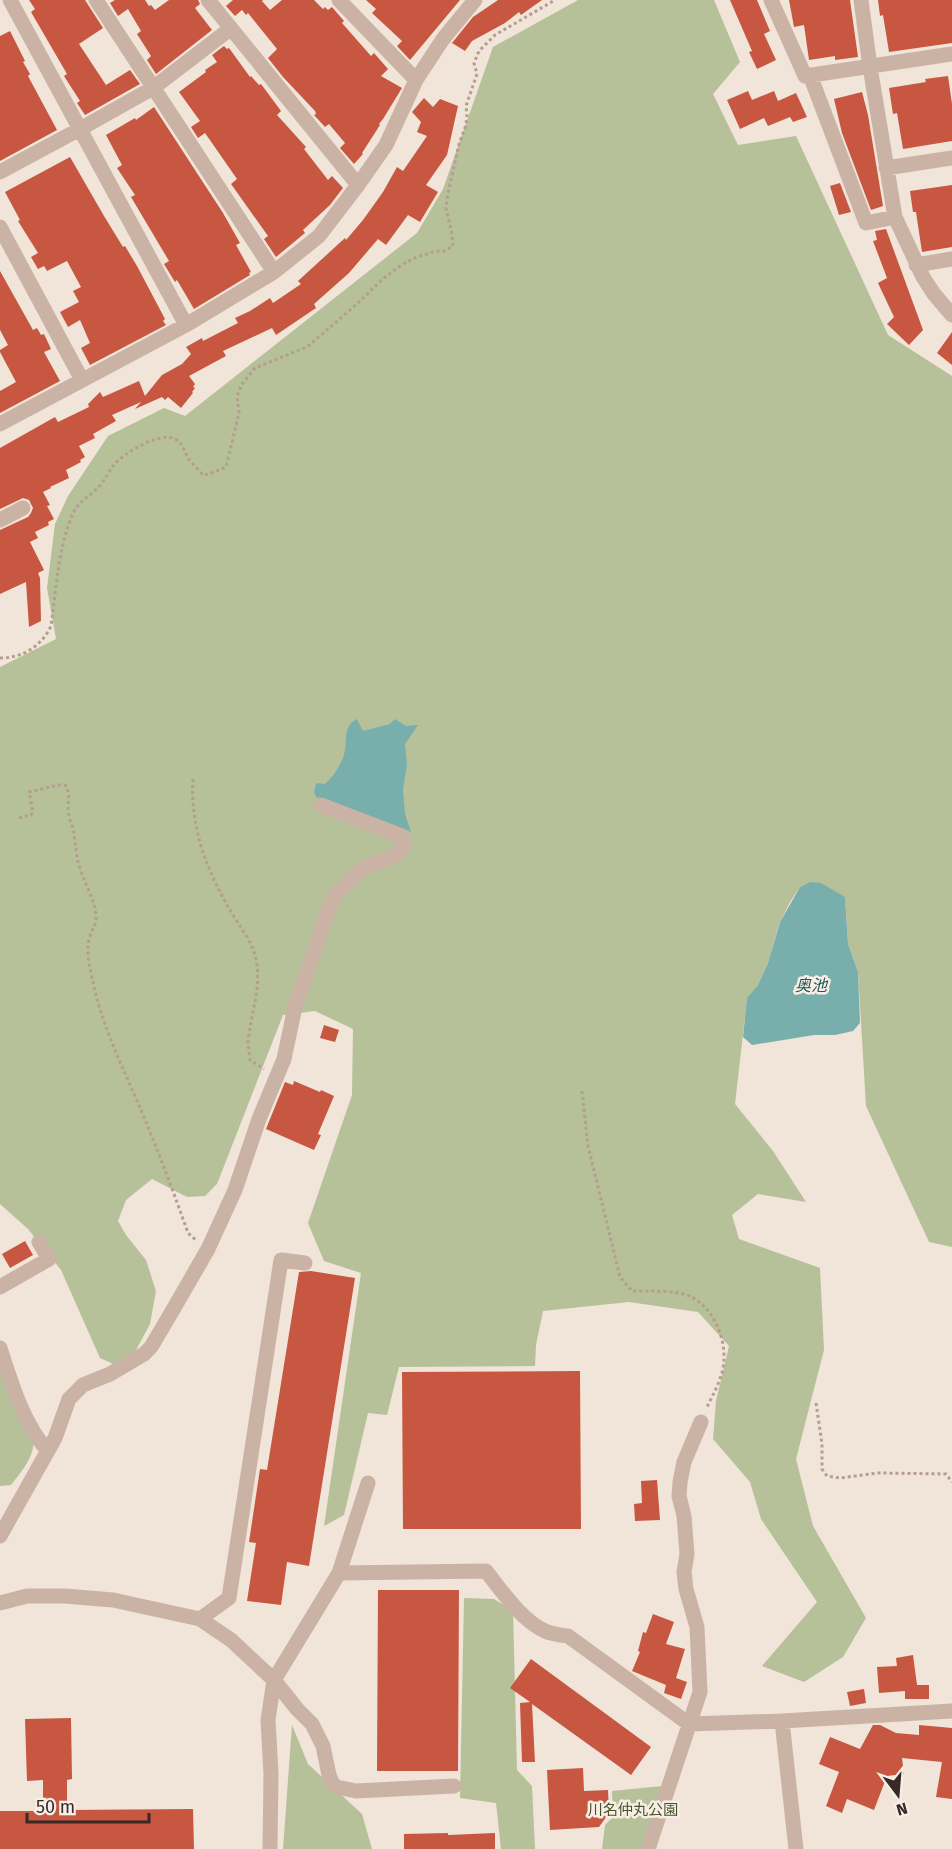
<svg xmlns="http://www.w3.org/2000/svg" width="952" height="1849" font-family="'Fira Sans','Noto Sans JP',sans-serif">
  <rect width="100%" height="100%" fill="#f1e4d9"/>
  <path fill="#b6c099" d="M578 0H714L740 62 713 94 738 145 796 136 888 335 952 376V1247L929 1242 866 1106 858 972 848 944 845 897 810 882 800 887 790 902 779 924 768 963 758 985 747 999 735 1104 773 1151 806 1202 758 1194 732 1215 739 1239 820 1268 824 1350 796 1459 813 1526 866 1618 843 1657 804 1682 762 1666 817 1602 761 1519 750 1482 713 1439 716 1401 729 1346 698 1312 629 1302 543 1311 536 1345 535 1366 399 1367 387 1415 368 1413 344 1515 324 1526 361 1273 324 1261 308 1223 352 1095 353 1029 315 1011 283 1015 217 1184 205 1196 187 1197 152 1179 126 1200 118 1221 126 1235 146 1260 156 1291 150 1324 134 1354 113 1364 100 1358 61 1270 28 1229 0 1204V667L56 639 47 588 55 524 68 496 108 436 164 408 185 416 417 233 443 189 493 47Z
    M0 1360C8 1378 36 1432 33 1448 30 1462 19 1475 11 1485L0 1486Z
    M464 1598 494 1599 513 1611 517 1770 532 1786 535 1849H501L496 1803 460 1798Z
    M292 1725 308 1764 362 1814 372 1849H283Z
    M662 1786 641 1849H602L605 1825 613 1817 612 1791Z"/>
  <path fill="#78afad" d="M357 719 363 731 390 724 395 719 406 726 418 725 405 744 407 764 403 789 405 814 411 832 316 797 314 792 316 784 318 783 325 784C333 777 341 765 344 755 348 741 342 726 357 719Z
    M810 882 821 883 845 897 848 944 858 972 860 1023 853 1031 835 1035H814L752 1045 743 1037 747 998 758 985 768 963 780 922 800 887Z"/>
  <path fill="#c75741" d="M29 0H85L103 28 79 44 106 85 130 70 140 84 85 115 77 103 80 101 64 76 67 74 31 12 35 9Z
    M115 0H145L149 6 151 5 155 10 169 0H198L200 4 195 8 212 30 156 74 147 60 151 56 137 34 141 31 128 9 118 16 110 3Z
    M233 0H263L262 1 270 10 282 0H314L323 9 325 7 328 10 332 7 344 21 342 23 371 56 374 53 388 69 381 76 402 88 383 119 379 124 380 125 362 153 363 154 354 164 340 148 345 143 329 124 325 127 314 115 316 114 315 111 283 77 268 58 277 49 248 13 246 15 242 10 235 16 226 6Z
    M366 0H460L410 60 397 46 402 41 372 13 376 9Z
    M498 0H542L521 15 519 12 505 23 472 41 465 51 452 43 473 17Z
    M730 0H757L770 31 764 34 776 60 757 69 749 52 752 51Z
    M789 0H850L858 57 835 60V56L809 60 804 25 794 27Z
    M878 0H952V43L889 52 883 15 880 16Z
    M10 31 25 61 23 62 30 74 28 76 57 130 0 161V36Z
    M224 46 227 49 229 48 250 77 251 76 259 85 261 84 281 111 277 115 306 147 304 149 328 180 332 176 343 188 330 205 303 230 305 233 276 257 264 239 268 236 231 184 237 179 205 133 198 138 191 127 200 121 179 92 206 72 205 70 217 62 212 55Z
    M948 76 952 104V141L903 149 897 113 893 114 889 88 926 82 925 79Z
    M748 91 752 100 774 91 778 101 796 93 807 117 793 122 790 117 768 126 764 118 740 129 727 100Z
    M862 92 868 115 883 206 871 210 842 133 834 99Z
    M424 98 433 107 440 99 458 106 447 155 426 185 438 192 420 222 408 215 386 245 378 239 349 273 314 304 316 308 276 335 272 328 223 351 226 356 189 376 195 384 193 387 195 388 192 392 193 393 181 408 168 397 165 400 162 397 135 409 141 402 112 415 116 421 93 434 95 438 79 446 85 457 80 460 81 462 66 470 69 478 50 487 51 488 43 492 50 505 47 506 54 519 48 522 49 525 35 532 38 538 30 542 44 570 38 573 40 578 41 621 29 627 26 582 0 594V530L28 517 31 513 33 508 29 500 23 498 0 509V448L55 417 58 422 89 407 88 404 100 392 103 397 139 381 145 396 162 375 182 364 191 354 186 347 202 338 203 341 238 323 235 318 250 311 270 298 273 303 301 284 298 281 345 238 346 240 363 220 383 192 397 167 403 171 427 136 417 132 421 122 412 112Z
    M154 107 223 213 240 243 236 245 251 272 249 273 250 275 194 309 177 280 175 282 164 264 169 261 131 197 135 195 117 168 122 165 106 135 135 118 136 120Z
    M70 157 104 216 123 247 125 246 137 266 165 319 163 321 166 325 90 365 81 348 90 343 80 320 68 327 60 312 79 302 73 291 81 287 67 261 47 271 44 266 38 269 31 257 38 253 18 221 20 220 5 192Z
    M840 183 851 212 839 215 830 186Z
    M952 185V247L922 252 916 212H913L910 191Z
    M886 229 923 330 909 345 887 324 894 317 878 283 887 278 873 241 877 240 875 231Z
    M0 271 33 330 37 328 41 335 44 334 51 349 44 352 60 381 0 413V391L16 382 0 352V350L8 345 0 330Z
    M952 332V365L937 353Z
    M324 1025 339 1030 335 1042 320 1038Z
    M294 1081 320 1092 321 1090 334 1096 318 1134 321 1135 314 1150 266 1129 285 1082 293 1085Z
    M25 1241 33 1255 10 1268 2 1254Z
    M311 1271 355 1278 309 1566 287 1562 281 1605 247 1601 256 1543 249 1542 260 1469 267 1470 299 1272Z
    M580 1371 581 1529H403L402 1372Z
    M657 1480 660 1520 635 1521 634 1504 642 1503 641 1481Z
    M378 1590H459L458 1771H377Z
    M653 1614 674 1622 666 1644 685 1649 676 1678 687 1682 681 1699 664 1693 666 1685 632 1671 640 1652 638 1651 643 1632 646 1633Z
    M913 1655 917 1685H929V1699H905V1691L879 1693 877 1667 897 1666 896 1658Z
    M531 1659 651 1747 631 1775 532 1704 535 1762H522L520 1703 530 1702 510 1688Z
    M864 1689 866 1703 850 1706 847 1692Z
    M71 1718 72 1779 67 1780V1810L193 1809 194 1849H0V1811H43V1780L27 1781 25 1719Z
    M873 1725H880L896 1733 919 1735V1725L952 1728V1799L936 1797 942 1762 902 1758 904 1774 887 1776 874 1810 847 1799 842 1813 826 1806 839 1772 819 1764 830 1737 860 1749Z
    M583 1768 584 1791 608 1790 609 1813 599 1827 550 1830 547 1770Z
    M448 1833V1835L495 1833V1849H404V1834Z"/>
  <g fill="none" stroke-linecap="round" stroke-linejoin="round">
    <path stroke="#b59d8f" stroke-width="3" stroke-dasharray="3 3" stroke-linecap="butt" d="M0 658C22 658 41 647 51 626 56 590 58 552 71 518 78 499 90 498 101 484 106 478 109 471 114 465 123 453 161 431 175 439 183 443 184 451 188 458 192 464 198 469 203 475L209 474 226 467 239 413 237 396 242 384 255 368 307 347 357 304 384 278 403 264 417 257 436 251H444L453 246 452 234 446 208 448 193 459 144 466 125 467 115 466 106 477 74 474 63 479 51 495 35 555 0
      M193 779C190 827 206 869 230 910 238 924 251 940 255 955 263 987 251 1010 248 1042 248 1048 250 1054 250 1060L264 1069
      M19 818 31 815 33 812 29 792 58 785H65C72 796 66 803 69 815 69 819 72 824 73 828 76 842 75 855 80 868 85 885 94 898 96 915 97 924 92 929 90 936 85 950 90 968 93 982 103 1031 127 1075 146 1122 161 1159 175 1196 188 1233L197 1241
      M582 1091 588 1146 620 1277 632 1291C648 1291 678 1290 692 1297 714 1310 725 1336 724 1361 723 1377 713 1395 706 1409
      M816 1403 822 1444V1469L827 1476 840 1478 878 1473 946 1474 952 1482"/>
    <path stroke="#cab3a5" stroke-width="15" d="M10 0 186 325
      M96 0 274 272
      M208 0 358 185
      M339 0 416 80
      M771 0 805 76 952 54
      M861 0 870 67 895 217 923 277 934 294 952 315
      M810 75 866 223 895 217
      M886 168 952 158
      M0 172 80 129 153 88 230 29
      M0 227 82 380
      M916 265 952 259
      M0 424 186 325 274 272 319 236 358 185 386 145 416 80 443 39 475 0
      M0 520 23 508
      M0 1287 49 1259 39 1242
      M0 1348C11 1382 23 1423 47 1450
      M0 1536 55 1438 69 1399 83 1385 110 1374 144 1354 151 1347 174 1308 208 1249 235 1190 259 1119 284 1059 295 1007 328 911 336 894 355 875 365 867 396 855 402 849 404 843 402 836 321 805
      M339 1573 486 1571C501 1590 522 1621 545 1631 551 1634 560 1635 568 1636L689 1724 782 1721 952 1711
      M0 1603 27 1596H65L113 1600 200 1619 231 1640 274 1680 297 1709 312 1724 323 1746 329 1775 333 1784 337 1787 356 1791 454 1786
      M200 1619 229 1598 281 1260 305 1263
      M782 1721 796 1849
      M270 1849 271 1774 268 1720 274 1680 339 1573 368 1483
      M648 1849 700 1692 697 1627 686 1589 684 1572 687 1554 684 1516 679 1496 680 1482 684 1462 701 1422"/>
  </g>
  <g text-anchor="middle" stroke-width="5" stroke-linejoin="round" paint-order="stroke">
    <g font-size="15" fill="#48542a" stroke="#f9eee5">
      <text x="633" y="1815">川名仲丸公園</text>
    </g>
    <g font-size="16" font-style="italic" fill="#1c5756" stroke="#f9eee5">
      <text x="811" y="991">奥池</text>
    </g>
  </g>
  <g transform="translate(898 1795) rotate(164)" stroke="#f9eee5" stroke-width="4.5" paint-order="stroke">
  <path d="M0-4.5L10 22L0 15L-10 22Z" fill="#352a26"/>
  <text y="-9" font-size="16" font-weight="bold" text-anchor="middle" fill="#352a26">N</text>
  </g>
  <path d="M27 1813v9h122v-9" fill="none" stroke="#352a26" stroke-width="3"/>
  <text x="36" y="1813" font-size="18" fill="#352a26" stroke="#f9eee5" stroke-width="4.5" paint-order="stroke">50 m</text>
</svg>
